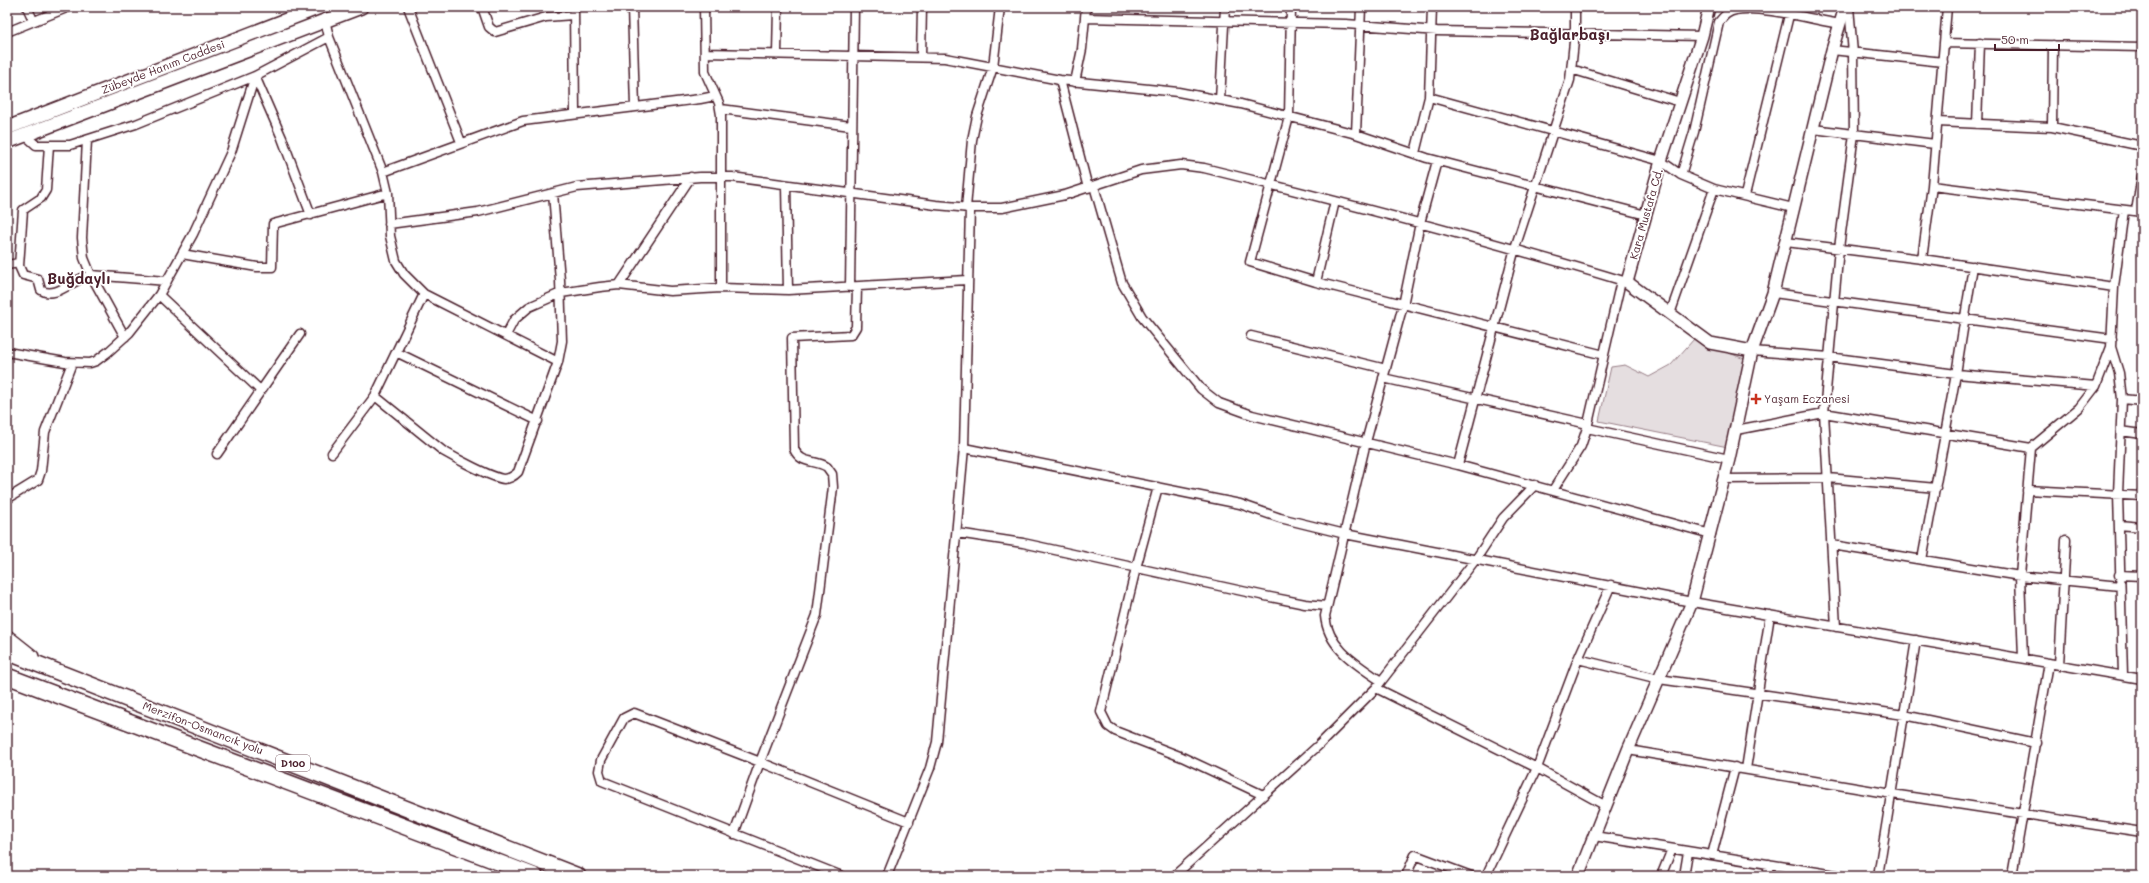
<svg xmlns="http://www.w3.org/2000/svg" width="2149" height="883" font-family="Mali,sans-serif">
  <rect width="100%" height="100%" fill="#fff"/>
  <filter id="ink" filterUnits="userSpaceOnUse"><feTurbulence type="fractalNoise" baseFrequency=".025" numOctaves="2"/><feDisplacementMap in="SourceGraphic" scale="8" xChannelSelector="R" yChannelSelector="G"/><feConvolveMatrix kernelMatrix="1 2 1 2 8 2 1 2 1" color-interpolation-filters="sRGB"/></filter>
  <g filter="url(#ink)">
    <path fill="#e5dee0" stroke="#987e86" d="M1694 339 1747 360 1728 447 1599 421 1611 367 1625 365 1649 377 1671 365Z"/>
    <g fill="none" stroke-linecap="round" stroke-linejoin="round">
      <g stroke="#4a1f2b" stroke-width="11">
        <path id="street" d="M27 7 33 20
          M408 7 461 142
          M482 7 489 27 495 32 546 17 573 15
          M574 7 575 114
          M632 7 635 107
          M704 7 705 72 719 103 721 115V288
          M1291 7 1289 117 1250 262 1316 282 1604 355
          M1085 18 1346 24 1437 31 1702 36
          M325 20 329 37 383 172 388 193 390 236 396 261 404 274 424 294 558 362
          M7 32 69 7
          M1944 43 2142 47
          M1832 50 1943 62
          M705 53 945 58 1060 80 1178 92 1241 104 1356 134 1427 158 1646 215
          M777 54 778 7
          M921 57 922 7
          M1571 69 1680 102
          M255 76 282 138 311 215
          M1060 80 1088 188
          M1075 82 1082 49 1086 7
          M1429 97 1661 161 1681 175 1714 189 1793 208
          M1220 100 1225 7
          M721 109 851 126
          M1937 122 2052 127 2142 146
          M1977 124 1980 43
          M2052 127 2053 45
          M1813 129 1935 144
          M1356 134 1361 7
          M25 135 36 145H70L136 124 255 76 329 37
          M87 140 82 238 84 258 91 275 125 337
          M49 145 46 190 41 198 23 210 19 266 23 275 38 279 41 290C56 300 74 278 91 275L167 281
          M1415 153 1429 97 1432 7
          M383 172 523 121 700 99 715 96
          M1681 175 1694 132 1719 22C1724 16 1728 11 1736 10 1759 5 1815 20 1840 24
          M786 186 788 290
          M1094 186 1122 283 1142 317 1201 389 1219 403 1252 415 1458 465 1711 534
          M1932 186 2142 212
          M1745 195 1791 7
          M966 208 972 140 977 116 993 67 1000 7
          M2136 211 2142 176
          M389 224 478 212 577 187 700 177H732L936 205 970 208H1002L1065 195 1141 170 1181 165 1204 168C1346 203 1487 240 1627 282
          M1786 242 1922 259 2114 287
          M182 254 257 267H272L273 224 388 193
          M1922 259 1932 186 1947 7
          M7 265 19 263
          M1316 282 1335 201
          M619 285 691 177
          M850 287 854 7
          M1773 293 2112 339
          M159 295 260 390
          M1670 314 1714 189
          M506 335 514 320 529 307 561 293 600 287 619 285 670 291 721 288 788 290 967 280
          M1251 336 1386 369
          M2111 347 2119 373 2122 399 2118 494 2123 675
          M1752 351 1829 357 1956 374 2096 386
          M7 352 65 362 90 363 96 361 108 352 129 333 159 295 193 234 231 152 255 76
          M396 352 538 421
          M1383 378 1588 424
          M375 396 443 451C455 458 492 478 504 479 510 479 514 476 518 472L558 362 562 341 560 280 553 193
          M2122 399 2142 401
          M1587 428 1729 459
          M1736 430 1824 413 2031 448
          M2121 431 2142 434
          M964 448 1240 504 1280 518 1345 534 1692 602 2142 679
          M332 453 375 396 424 294
          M217 454 300 334
          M1458 465 1515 248 1570 80 1575 32V7
          M1724 479 1828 478 1936 488
          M1158 487 1136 568 1101 712 1108 726 1115 731 1182 757 1263 795
          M1553 490 1581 446 1587 428 1621 281
          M2027 490 2142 496
          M7 499 38 480 41 471 45 432 72 363
          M2119 525 2142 527
          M957 533 1023 543 1265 596 1305 604 1327 606
          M1832 545 2020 576 2120 586
          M1922 560 1956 374 1973 266
          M2119 575 2142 576
          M1836 627 1824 413 1839 248 1854 134 1853 53 1849 7
          M2023 658 2020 576 2031 448 2079 408 2096 386 2111 347 2114 287 2124 210
          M1578 659 1659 679 1904 715 2036 743
          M2059 665 2066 540
          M1381 681C1356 664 1328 648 1325 616L1366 442 1403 305 1420 223 1437 161
          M1376 688 1537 768 1606 806
          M1628 750 1892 794 2142 832
          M1746 769 1770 615
          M734 834 760 762 909 822
          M1594 836 1842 876
          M1712 855 1735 767
          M842 876 602 781 599 771 601 760 624 718 634 713 760 762 817 615 833 487 832 474 827 467C815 459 801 465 794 449L792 338 851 335 856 327 857 287
          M887 876 930 768 937 742 964 448 970 208
          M1174 876 1320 744 1376 688 1476 559 1503 518 1535 485
          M1406 876 1415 855 1471 876
          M1486 876 1537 768 1578 659 1611 585
          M1661 876 1672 849
          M1684 876 1688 852
          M1767 876 1769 864
          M1878 876 1916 640
          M2012 876 2049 663"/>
      </g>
      <g stroke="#4a1f2b" stroke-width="14">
        <path id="secondary" d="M1709 7 1702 36 1661 161 1627 282 1710 343 1752 351
          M1578 876 1628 750 1692 602 1729 459 1752 351 1773 293 1832 50 1845 7"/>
      </g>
      <g stroke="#4a1f2b" stroke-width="16">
        <path id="primary" d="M7 128 320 7
          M7 142 361 7"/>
      </g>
      <g stroke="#4a1f2b" stroke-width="18">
        <path id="highway" d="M7 638 31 657
          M7 652 578 876
          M7 676 535 876"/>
      </g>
      <use href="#street" stroke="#fff" stroke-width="8"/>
      <use href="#secondary" stroke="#fff" stroke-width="11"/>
      <use href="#primary" stroke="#fff" stroke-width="13"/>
      <use href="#highway" stroke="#fff" stroke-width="15"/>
    </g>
  </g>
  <path fill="#c8321e" stroke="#fff" stroke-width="1.5" d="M1754 393h4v4h4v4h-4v4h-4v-4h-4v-4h4z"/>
  <g text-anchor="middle" stroke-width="3.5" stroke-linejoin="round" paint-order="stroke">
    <rect fill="#fff" stroke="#80626b" stroke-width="1" x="276" y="755" width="34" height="16" rx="3"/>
    <g font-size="10" font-weight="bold" fill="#4a1f2b">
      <text x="293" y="767">D100</text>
    </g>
    <g font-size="11" fill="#4a1f2b" stroke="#fff">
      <text transform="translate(163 67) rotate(-21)" y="4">Zübeyde Hanım Caddesi</text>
      <text transform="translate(1646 214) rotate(-74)" y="4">Kara Mustafa Cd.</text>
      <text transform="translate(203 728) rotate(21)" y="4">Merzifon-Osmancık yolu</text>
    </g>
    <g font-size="11" fill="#4a1f2b" stroke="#fff" text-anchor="start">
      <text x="1764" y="403">Yaşam Eczanesi</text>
    </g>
    <g font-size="15" font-weight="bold" fill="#4a1f2b" stroke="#fff">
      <text x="1570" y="40">Bağlarbaşı</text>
      <text x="79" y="284">Buğdaylı</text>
    </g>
  </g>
  <rect width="2149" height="883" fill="none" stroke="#fff" stroke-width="24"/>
  <rect x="12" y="12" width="2125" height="859" fill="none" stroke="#4a1f2b" stroke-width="1.5" filter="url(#ink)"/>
  <path d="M1995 44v6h64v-6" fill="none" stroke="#4a1f2b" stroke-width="2"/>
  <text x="2001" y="44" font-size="12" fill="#4a1f2b" stroke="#ffffff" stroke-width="3" paint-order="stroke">50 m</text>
</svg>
